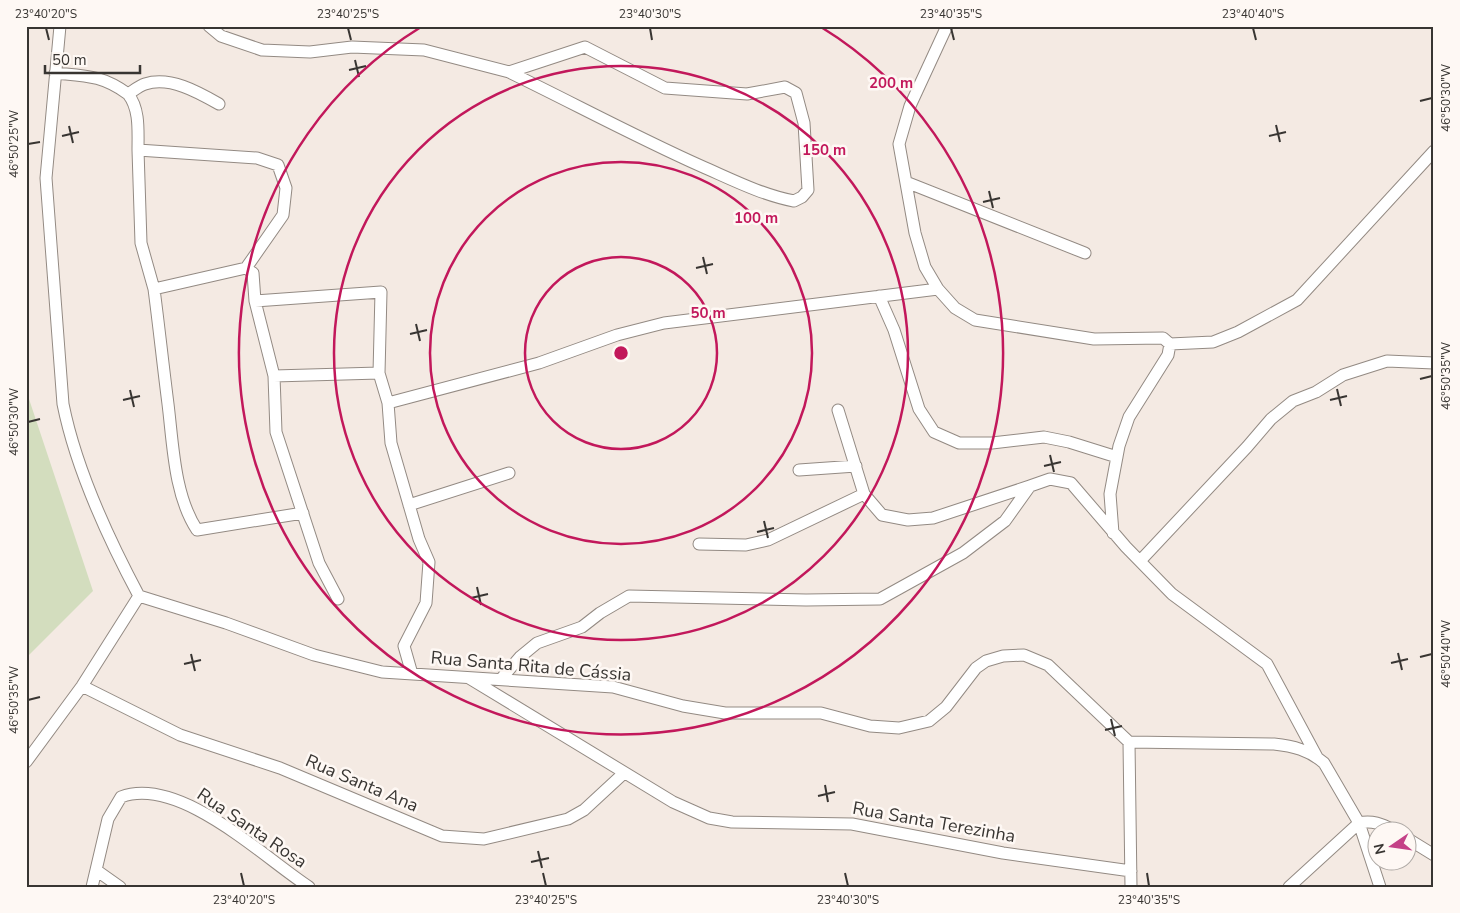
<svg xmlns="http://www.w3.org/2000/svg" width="1460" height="913" font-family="'Nunito Sans',sans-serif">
  <rect width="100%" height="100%" fill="#f4eae3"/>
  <path fill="#d3ddbe" d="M26 390 93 591 26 658Z"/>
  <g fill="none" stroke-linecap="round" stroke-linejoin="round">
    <g stroke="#938a83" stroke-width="13">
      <path id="minor" d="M60 26 46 178 63 404C76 469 108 538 139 596
        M209 26 221 36 262 50 310 52 352 47 424 50 509 72 585 47 665 88 747 94 785 87 796 93 804 123 808 190 802 197 794 201C762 195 731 179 701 166 636 137 573 103 509 72
        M947 26 910 106 899 144 915 233 925 267 938 289 955 308 975 320 1094 339 1163 338 1170 344 1168 355 1129 417 1119 446 1110 494 1113 533
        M55 73C86 76 102 75 128 94
        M138 150C138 131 140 109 128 94 133 91 139 86 145 84 170 76 198 92 219 104
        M906 182 1085 253
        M154 289 141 243 138 150 257 158 278 165 286 188 283 215 246 268
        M879 296 894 330 919 409 934 432 959 443H992L1044 437 1069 442 1117 457
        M255 301 253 273 246 268 154 289C159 327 163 365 168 404 173 444 174 495 197 530L303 513
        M1170 344 1213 342 1238 332 1297 300 1434 151
        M274 376 255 301 381 292 379 373 388 403 539 363 617 335 664 323 938 289
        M388 403 391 443 419 539 429 562 426 603 404 646 412 674
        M838 410 864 494 882 515 908 520 933 518 1030 486
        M799 470 856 466
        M409 505 509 473
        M699 544 746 545 768 540 864 494
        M1140 561 1247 447 1271 419 1293 401 1316 392 1343 375 1387 361 1434 363
        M139 596 226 623 314 655 382 672 613 687 683 706 725 713H821L870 726 899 728 929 721 946 707 976 668 986 661 1003 656 1024 655 1048 665 1129 742 1274 744C1293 746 1309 750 1324 763L1359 823 1380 887
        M338 599 319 563 276 432 274 376 379 373
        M469 678 673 802 709 818 732 822 852 824 1003 853 1131 871
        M501 679 520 657 537 643 582 627 600 613 629 596 806 600 880 599 963 553 1005 521 1030 486 1050 479 1071 483 1126 547 1172 594 1267 664 1317 757
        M82 686 180 735 280 768 442 836 484 839 568 819 584 810 624 773
        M1129 742 1131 887
        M26 762 82 686 139 596
        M1408 839 1434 855
        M96 870 120 887
        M92 887 108 819 121 797C179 775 263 857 309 887
        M1289 887 1359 823C1372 820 1382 824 1393 830"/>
    </g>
    <use href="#minor" stroke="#fff" stroke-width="11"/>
  </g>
  <path fill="none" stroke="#383532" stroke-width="2" d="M46 28 49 40M348 28 351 40M650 28 652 40M951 28 954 40M1253 28 1256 40M355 60 359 77M349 70 366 66M1420 101 1432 98M1276 125 1280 142M69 126 73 143M62 136 79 132M1269 136 1286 132M28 144 40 142M989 191 993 208M983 202 1000 198M703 257 707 274M696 268 713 264M416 324 420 341M410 334 427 330M1420 379 1432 376M1337 389 1341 406M130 390 134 407M123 400 140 396M1330 400 1347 396M28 422 40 419M1050 455 1054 472M1044 466 1061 462M764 521 768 538M757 532 774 528M477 587 481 605M471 598 488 594M1398 653 1402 670M191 654 195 671M1420 657 1432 654M1391 663 1408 659M184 664 201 660M28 700 40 697M1111 719 1115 736M1105 730 1122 726M825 785 828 802M818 796 835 792M538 851 542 868M531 862 549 858M241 873 244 886M543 873 546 886M845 873 848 886M1147 873 1149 886"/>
  <g fill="none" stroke="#c2185b" stroke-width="2.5">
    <circle cx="621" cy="353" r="96"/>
    <circle cx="621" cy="353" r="191"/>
    <circle cx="621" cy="353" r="287"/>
    <path d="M821 27A382 382 0 1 1 421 27"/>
  </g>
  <g text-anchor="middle" stroke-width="5" stroke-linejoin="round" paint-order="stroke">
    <g font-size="18" fill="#383532" stroke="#fef8f4">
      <text transform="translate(531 666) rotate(5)" y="6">Rua Santa Rita de Cássia</text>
      <text transform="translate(362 783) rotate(23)" y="6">Rua Santa Ana</text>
      <text transform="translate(934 822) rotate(10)" y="6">Rua Santa Terezinha</text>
      <text transform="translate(252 828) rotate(34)" y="6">Rua Santa Rosa</text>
    </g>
  </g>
  <circle cx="621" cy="353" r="8" fill="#c2185b" stroke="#fef8f4" stroke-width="2.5"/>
  <g font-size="15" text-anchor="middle" font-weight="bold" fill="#c2185b" stroke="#fef8f4" stroke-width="5" stroke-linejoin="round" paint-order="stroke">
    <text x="891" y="88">200 m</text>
    <text x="824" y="155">150 m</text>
    <text x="756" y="223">100 m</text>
    <text x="708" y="318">50 m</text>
  </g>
  <rect width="1460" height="913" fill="none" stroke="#fef8f4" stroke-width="55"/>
  <g transform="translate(1392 846) rotate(257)"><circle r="24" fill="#fef8f4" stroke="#afaaa6"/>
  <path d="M0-4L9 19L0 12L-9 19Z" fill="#c44187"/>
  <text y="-8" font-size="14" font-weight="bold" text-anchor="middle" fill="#383532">N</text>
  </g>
  <path d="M45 65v8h95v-8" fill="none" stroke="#383532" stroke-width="2.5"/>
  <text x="52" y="65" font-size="15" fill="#383532" stroke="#fef8f4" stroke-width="4" paint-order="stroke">50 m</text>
  <rect x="28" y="28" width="1404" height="858" fill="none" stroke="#383532" stroke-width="2"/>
  <g font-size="12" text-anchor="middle" fill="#383532">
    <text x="46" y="18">23°40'20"S</text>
    <text x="348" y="18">23°40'25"S</text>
    <text x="650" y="18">23°40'30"S</text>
    <text x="951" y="18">23°40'35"S</text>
    <text x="1253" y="18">23°40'40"S</text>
    <text transform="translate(1446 98) rotate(-90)" y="4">46°50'30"W</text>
    <text transform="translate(14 144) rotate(-90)" y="4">46°50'25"W</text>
    <text transform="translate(1446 376) rotate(-90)" y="4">46°50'35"W</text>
    <text transform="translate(14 422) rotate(-90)" y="4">46°50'30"W</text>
    <text transform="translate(1446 654) rotate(-90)" y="4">46°50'40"W</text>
    <text transform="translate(14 700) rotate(-90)" y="4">46°50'35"W</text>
    <text x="244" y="904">23°40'20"S</text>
    <text x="546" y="904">23°40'25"S</text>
    <text x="848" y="904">23°40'30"S</text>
    <text x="1149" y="904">23°40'35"S</text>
  </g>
</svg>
